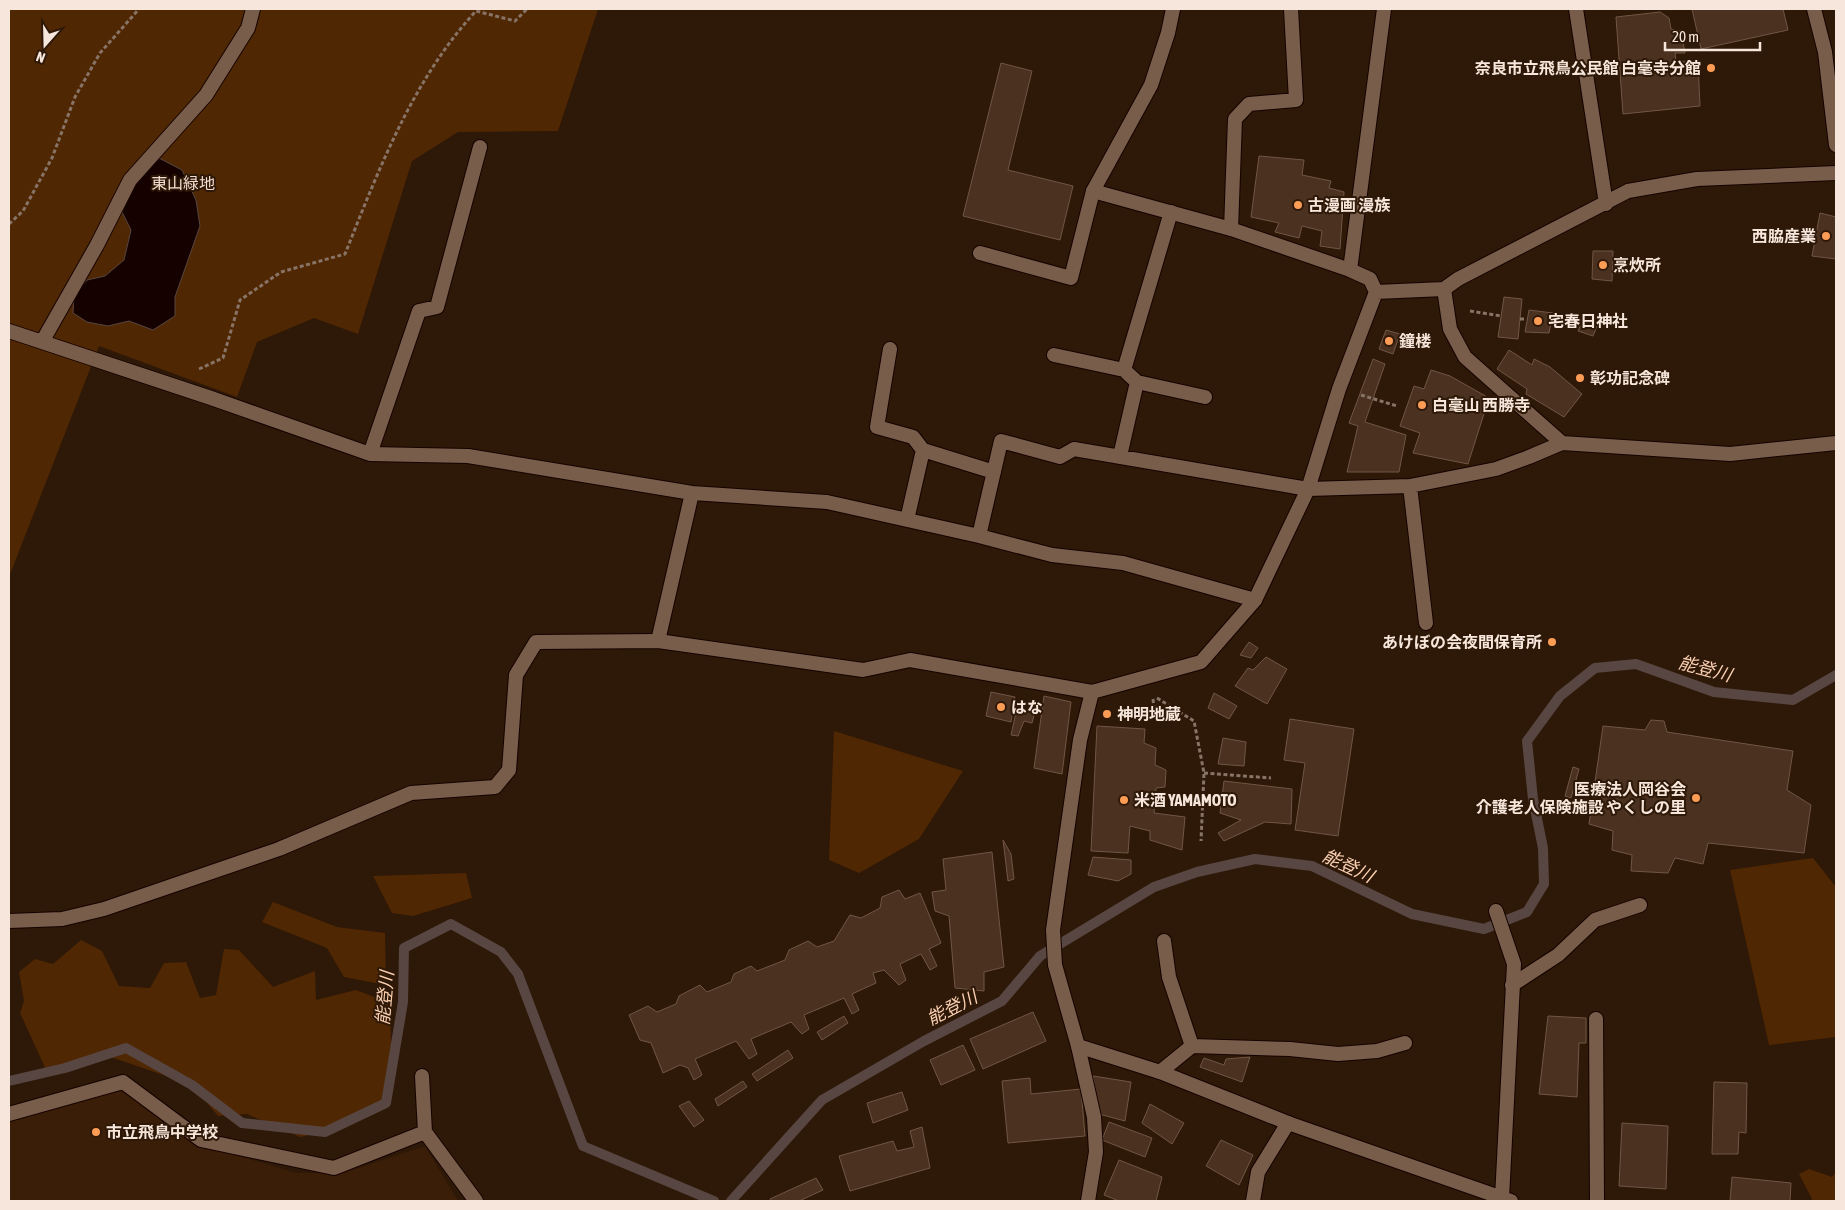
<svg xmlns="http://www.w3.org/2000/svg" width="1845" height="1210" font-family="'Asap Condensed','Noto Sans JP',sans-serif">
  <rect width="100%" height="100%" fill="#2e1807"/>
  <path fill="#3b1e08" d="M118 1088 201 1145 297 1173H343L425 1146 458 1201H9V1119Z"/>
  <path fill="#502703" d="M9 9H598L558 131 458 132 412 161 358 334 314 318 257 342 237 397 99 346 9 577Z
    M834 731 963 771 919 839 859 873 829 860Z
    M1813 858 1836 887V1037L1769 1045 1730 870Z
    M466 873 472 898 413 916 392 913 373 876Z
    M273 902 337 927 385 933 386 985 344 977 327 948 262 922Z
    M81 940 102 951 119 986 150 988 164 963 186 962 200 998 216 995 224 949 239 950 273 987 315 971 316 1000 356 990 390 1003 392 1079 386 1103 344 1128 300 1137 247 1114 218 1116 192 1085 108 1056 48 1074 20 1013 24 1001 19 972 35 959 53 964Z
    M1809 1169 1832 1177 1836 1172V1201H1813L1799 1174Z"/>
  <path fill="#150200" stroke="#584642" d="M157 157 182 170 196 200 200 226 175 297V316L153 330 129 321 108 326 87 322 73 313 74 295 87 280 105 276 124 260 131 230 122 212 136 180Z"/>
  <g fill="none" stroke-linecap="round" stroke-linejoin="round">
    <path stroke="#584642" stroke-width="10" d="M9 1081 65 1068 126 1048 192 1085 242 1123 325 1132 386 1103 403 1002 404 948 451 924 501 952 518 974 583 1146 714 1201
      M731 1201 822 1100 924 1041 1002 1001 1040 956 1154 887 1197 872 1255 859 1312 866 1412 914 1484 929 1527 912 1544 884 1543 848 1533 799 1527 741 1560 696 1595 668 1636 664 1714 692 1793 700 1836 675"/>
  </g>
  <path fill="#4a3120" stroke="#715644" d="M1692 9H1783L1788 30 1701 49Z
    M1660 12 1669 18 1671 29 1681 31 1685 53H1675L1676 61 1698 62 1700 106 1623 114 1616 17Z
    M1001 63 1032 71 1008 170 1073 186 1060 240 963 216Z
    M1259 156 1304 160 1302 175 1331 181 1329 188 1344 192 1340 249 1320 246 1322 231 1302 226 1299 238 1275 232 1279 223 1251 217Z
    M1820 213 1836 217V259L1812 256Z
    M1593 251H1613L1612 281 1592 279Z
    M1504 297 1522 299 1518 339 1498 337Z
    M1529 310 1553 313 1549 333 1525 332Z
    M1581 324 1597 326 1593 336 1578 331Z
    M1386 330 1400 334 1393 354 1379 349Z
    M1509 350 1532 365 1534 359 1550 367 1582 394 1564 417 1526 394 1527 389 1497 369Z
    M1373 359 1385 364 1365 422 1406 435 1399 472H1347L1358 426 1349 423Z
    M1431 370 1450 376 1489 398 1468 464 1413 453 1420 433 1400 426 1414 386 1424 389Z
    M1249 642 1258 648 1251 658 1240 655Z
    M1266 657 1287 669 1267 704 1235 686 1248 668 1253 670Z
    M991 692 1015 697 1011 722 986 716Z
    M1214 693 1237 706 1229 719 1208 708Z
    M1044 696 1071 702 1062 774 1034 768Z
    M1017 708 1035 712 1032 723 1024 721 1018 736 1011 735Z
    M1290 719 1354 729 1338 836 1295 830 1305 763 1284 760Z
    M1651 720 1664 721 1667 732 1793 751 1787 790 1811 805 1804 853 1708 843 1703 864 1675 858 1668 873 1631 871 1632 855 1612 850 1613 831 1589 824 1603 726 1645 730Z
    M1097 726 1145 729 1144 743 1156 748 1155 765 1166 770 1165 787 1156 788 1154 813 1185 817 1182 850 1150 840V831L1130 826 1128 853 1091 851Z
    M1223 738 1246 742 1244 766 1218 764Z
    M1573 767 1579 769 1571 798 1565 796Z
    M1224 781 1292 789 1291 824 1265 822 1224 841 1218 833 1241 820 1220 813Z
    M1003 840 1011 854 1014 879 1008 881Z
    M992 852 1004 967 984 972V991L955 988 949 916 935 911 932 892 946 890 943 859Z
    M1093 857 1131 860V874L1118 881 1088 875Z
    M899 890 905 899 920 893 941 943 929 949 937 966 930 970 921 954 900 964 906 980 899 985 884 970 873 973 876 983 852 994 859 1010 852 1014 844 998 804 1015 809 1029 802 1034 791 1022 751 1039 757 1054 749 1059 736 1041 695 1059 702 1075 694 1080 688 1068 680 1065 663 1073 651 1043 640 1040 629 1015 648 1006 657 1012 676 1004 679 996 700 985 707 992 731 982 734 974 751 966 757 971 785 960 789 950 808 941 817 947 834 941 850 915 861 918 880 908 882 897Z
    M1033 1012 1046 1041 983 1069 970 1039Z
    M844 1016 848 1023 822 1040 817 1032Z
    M1548 1016 1586 1018V1043H1579L1577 1097 1539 1094Z
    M963 1045 975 1070 941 1085 930 1060Z
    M788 1050 793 1058 757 1081 752 1074Z
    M1250 1057 1242 1082 1200 1067 1204 1058 1224 1065 1226 1059Z
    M1093 1076 1131 1082 1125 1121 1099 1114Z
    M1030 1078 1031 1094 1081 1089 1085 1136 1008 1143 1002 1081Z
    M743 1081 747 1087 718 1106 715 1099Z
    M1714 1082 1747 1083 1746 1133 1739 1132 1738 1154H1712Z
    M902 1092 908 1110 873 1123 867 1103Z
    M689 1101 704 1120 694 1127 679 1106Z
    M1150 1104 1184 1123 1172 1144 1142 1123Z
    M1109 1122 1152 1138 1145 1157 1102 1140Z
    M1622 1123 1668 1126 1666 1189 1619 1186Z
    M922 1127 930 1168 850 1191 839 1156 893 1141 897 1151 914 1147 910 1131Z
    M1221 1140 1253 1155 1239 1185 1206 1166Z
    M1119 1160 1162 1177 1156 1201H1119L1104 1195Z
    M1732 1177 1791 1183 1790 1201H1730Z
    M816 1178 823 1190 799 1201H771L770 1199Z"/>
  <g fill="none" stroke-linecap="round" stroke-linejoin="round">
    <g stroke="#150300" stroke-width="16">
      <path id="service" d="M1576 9 1606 204
        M1231 229 1235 119 1249 104 1296 100 1291 9
        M980 253 1071 278 1093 191 1151 85 1168 33 1173 9
        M1444 289 1450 329 1465 357 1562 443
        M9 331 211 398 370 454 468 456 692 493 827 502 979 536 1052 555 1123 563 1255 600
        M42 342 97 245 130 180 206 95 248 28 253 9
        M890 349 877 427 913 437 923 450 994 472
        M1054 355 1124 370
        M1137 382 1205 397
        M370 454 419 311 437 307 480 147
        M1120 456 1137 382 1124 370 1171 212
        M1410 486 1426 623
        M907 520 923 450
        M979 536 1001 441 1060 457 1074 449 1308 489 1410 486 1496 469 1529 457 1562 443 1730 454 1836 443
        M658 641 692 493
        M1512 985 1558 955 1595 920 1640 905
        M1596 1019 1597 1201
        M1078 1046 1094 1117 1096 1152 1088 1201
        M1192 1046 1290 1049 1338 1054 1377 1051 1405 1043
        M1160 1072 1192 1046 1169 977 1164 941
        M422 1076 425 1132 476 1201
        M9 1114 123 1082 201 1140 334 1168 425 1132
        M1253 1201 1258 1172 1288 1123"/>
    </g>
    <g stroke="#150300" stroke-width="16">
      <path id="minor" d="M1814 9 1825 52 1836 145
        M1093 191 1231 229 1350 270 1370 279 1376 292 1339 389 1308 489 1255 600 1201 662 1092 692 1080 740 1053 930 1055 965 1078 1046 1160 1072 1288 1123 1511 1201
        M1350 270 1384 9
        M1376 292 1444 289 1458 279 1628 191 1697 179 1836 173
        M1496 911 1514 964 1502 1198
        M9 921 62 919 104 909 279 849 411 793 495 787 509 770 516 675 536 642 658 641 863 670 910 660 1092 692"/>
    </g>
    <path stroke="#887466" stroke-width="3" stroke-dasharray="4 2.5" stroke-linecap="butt" d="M9 224 23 211 52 158 75 97 100 53 139 9
      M1470 311 1501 316
      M1520 319H1525
      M199 369 223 358 240 300 281 272 345 254C379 169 413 79 476 11L515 21 527 9
      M1361 395 1397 406
      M1157 698 1194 721 1204 773 1201 841
      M1153 699 1155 717
      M1204 773 1271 778"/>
    <use href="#service" stroke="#795d4b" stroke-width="14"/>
    <use href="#minor" stroke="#795d4b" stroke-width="14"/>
  </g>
  <g fill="#fd9d55" stroke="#2e1807" stroke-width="2">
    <circle cx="1711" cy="68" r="5"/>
    <circle cx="1298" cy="205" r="5"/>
    <circle cx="1826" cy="236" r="5"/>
    <circle cx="1603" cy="265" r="5"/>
    <circle cx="1538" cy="321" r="5"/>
    <circle cx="1389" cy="341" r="5"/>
    <circle cx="1580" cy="378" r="5"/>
    <circle cx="1422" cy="405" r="5"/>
    <circle cx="1552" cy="642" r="5"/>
    <circle cx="1001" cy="707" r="5"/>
    <circle cx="1107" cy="714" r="5"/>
    <circle cx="1696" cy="798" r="5"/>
    <circle cx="1124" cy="800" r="5"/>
    <circle cx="96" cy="1132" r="5"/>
  </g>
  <g text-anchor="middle" stroke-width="4" stroke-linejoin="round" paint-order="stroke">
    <g font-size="16" font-weight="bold" fill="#f6e6db" stroke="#2e1807" text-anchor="start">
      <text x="1701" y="74" text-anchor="end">奈良市立飛鳥公民館 白毫寺分館</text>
      <text x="1308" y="211">古漫画 漫族</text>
      <text x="1816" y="242" text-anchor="end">西脇産業</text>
      <text x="1613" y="271">烹炊所</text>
      <text x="1548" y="327">宅春日神社</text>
      <text x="1399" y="347">鐘楼</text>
      <text x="1590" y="384">彰功記念碑</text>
      <text x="1432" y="411">白毫山 西勝寺</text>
      <text x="1542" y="648" text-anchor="end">あけぼの会夜間保育所</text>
      <text x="1011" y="713">はな</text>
      <text x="1117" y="720">神明地蔵</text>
      <text x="1686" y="795" text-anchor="end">医療法人岡谷会<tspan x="1686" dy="18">介護老人保険施設 やくしの里</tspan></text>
      <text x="1134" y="806">米酒 YAMAMOTO</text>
      <text x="106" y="1138">市立飛鳥中学校</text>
    </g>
    <g font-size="16" fill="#f4ddcf" stroke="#2e1807">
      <text x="183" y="189">東山緑地</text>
    </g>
    <g font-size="18" font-style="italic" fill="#facfb2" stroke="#2e1807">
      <text transform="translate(1705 669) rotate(15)" y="6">能登川</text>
      <text transform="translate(1348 866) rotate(25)" y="6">能登川</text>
      <text transform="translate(385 998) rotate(-85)" y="6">能登川</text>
      <text transform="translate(952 1008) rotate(-27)" y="6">能登川</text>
    </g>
  </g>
  <rect width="1845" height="1210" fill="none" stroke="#f6e6db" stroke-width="20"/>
  <g transform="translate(45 45) rotate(200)" stroke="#2e1807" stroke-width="4" paint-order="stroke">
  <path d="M0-4L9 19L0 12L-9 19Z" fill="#f6e6db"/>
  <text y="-8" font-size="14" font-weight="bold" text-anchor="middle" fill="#f6e6db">N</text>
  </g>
  <path d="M1665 42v8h95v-8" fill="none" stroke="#f6e6db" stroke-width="2.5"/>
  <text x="1672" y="42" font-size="15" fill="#f6e6db" stroke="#2e1807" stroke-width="4" paint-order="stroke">20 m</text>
</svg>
